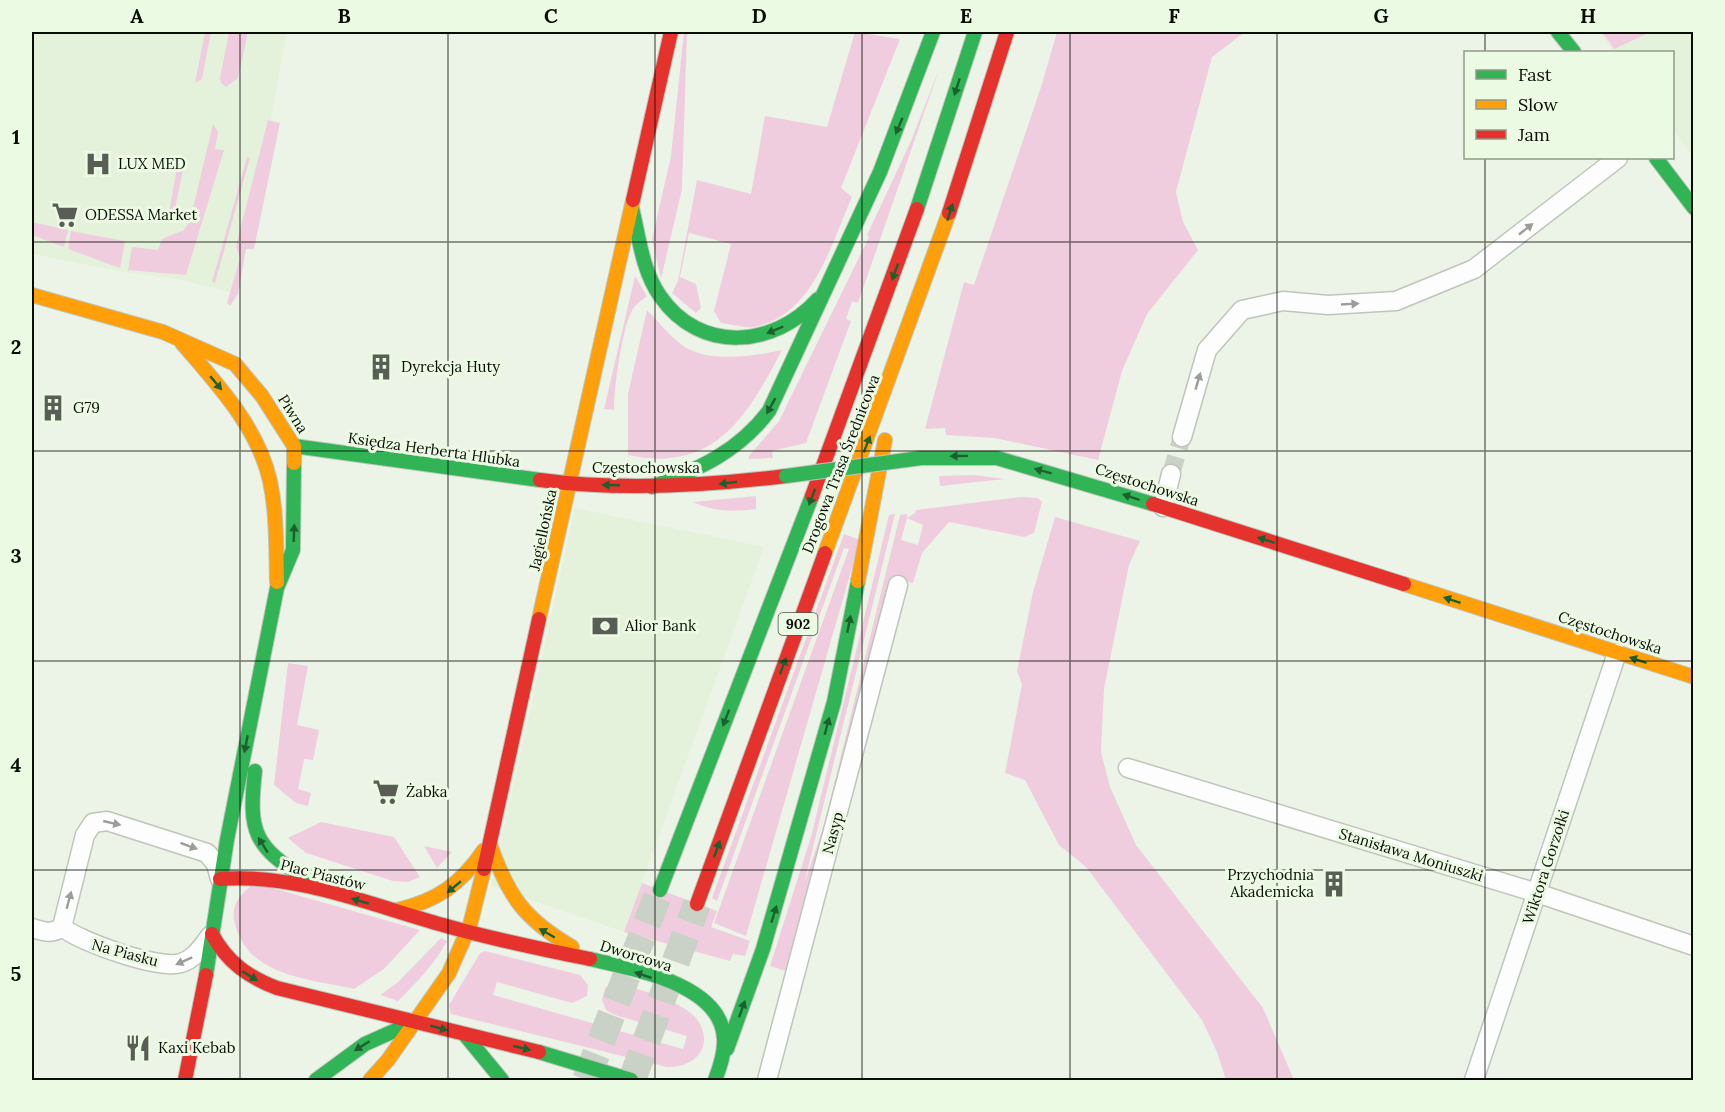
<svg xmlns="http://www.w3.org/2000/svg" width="1725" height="1112" font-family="Lora,serif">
  <rect width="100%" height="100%" fill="#ecf4e8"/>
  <path fill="#e4f1db" d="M32 32H287L238 294 182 280 124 272 32 254Z
    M1599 32H1693V157L1673 129 1672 52H1614Z
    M575 508 764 547 624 932 491 886Z"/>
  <path fill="#f0cdde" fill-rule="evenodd" d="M205 32H211L202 79 195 83Z
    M229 32H248L238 78 226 87 221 83 220 78Z
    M684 32H687L682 189 661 279 652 239 671 156Z
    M855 32 900 39 841 188 852 197C831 244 813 317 753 327 744 328 731 324 721 323L714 311 731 244 689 233 680 277 696 284 701 308 696 313 672 293 678 281 697 180 751 194 765 116 827 127Z
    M1057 32H1245L1212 57 1176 192 1183 222 1198 250 1147 314 1122 371 1098 460 995 438 946 435 945 428 925 429 964 282 974 285 1041 87Z
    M1602 32H1651L1614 49Z
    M940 67 858 303 852 301 846 319 851 321 806 443 772 451 773 458 749 459V456L779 421 869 237 867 235 911 141Z
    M268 120 280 123 254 249H246L238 294 230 306 227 303 240 258 236 246Z
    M213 124 218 132 215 149 224 150 186 275 128 270 132 247 158 250 162 239 184 230 190 221Z
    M247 157 250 158 215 283 212 282Z
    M178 161H185L175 208 169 213Z
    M32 222 68 230 64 247 32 235Z
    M71 231 125 241 120 268 68 249Z
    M635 276 647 296C642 300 637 303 633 309 622 327 614 388 614 410L604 409Z
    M647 310C659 322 671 338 685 347 710 363 754 356 782 350 748 416 714 474 628 455V394Z
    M974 475 1005 479 940 486 939 476Z
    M756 496V509C733 512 715 512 693 502Z
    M1021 497 1038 498 1042 502 1034 533 1024 537 949 522 922 553 913 583 891 578 786 971 770 966 811 837 889 515 895 514 804 884 824 825 900 515 907 514V518L915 513 916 510ZM907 518 923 525 918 545 901 540Z
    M1055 517 1140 541 1129 565 1104 689 1101 752 1110 787 1136 845 1263 1008 1294 1080H1226L1217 1052 1202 1020 1086 867 1059 845 1025 780 1005 773 1022 684 1017 671 1033 592Z
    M844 534 860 540 746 936 714 923 849 549 844 548 717 901 712 898Z
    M288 663 308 666 297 725 319 730 313 760 304 759 298 789 311 793 308 806 296 803 274 785Z
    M321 822 394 837 420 877 408 882 393 881 306 853 288 838Z
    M424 846 452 852 437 868Z
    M642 883 717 911 711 927 750 941 745 956 733 954 730 961 624 932Z
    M253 885H262L420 930 384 969 354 989C310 979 248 977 235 924 230 907 239 894 253 885Z
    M441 938 447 941C435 964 416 983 398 1001L380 995 397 983Z
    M485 951 580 975 588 985 587 996 572 1003 497 982 493 995 683 1049 687 1036 615 1015 606 1010 602 1000 605 988C623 979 683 1002 696 1018 716 1045 696 1068 667 1067L451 1014 449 1005 480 953Z"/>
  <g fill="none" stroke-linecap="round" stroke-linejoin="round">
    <path stroke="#cad1c6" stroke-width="18" stroke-dasharray="18 9" stroke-linecap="butt" d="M1171 474 1182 437"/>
    <path stroke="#cad1c6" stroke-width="28" stroke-dasharray="28 14" stroke-linecap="butt" d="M586 1080 660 890
      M632 1080 697 904"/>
    <g stroke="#bfc5bb" stroke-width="21">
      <path id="street" d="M1182 437 1207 350 1242 310 1283 301 1328 305 1396 301 1474 269 1618 158
        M1163 507 1171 474
        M1128 768 1537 893 1694 946
        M62 927 85 835 93 823 107 821 207 853 216 864 220 879
        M62 927C80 942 159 970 181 963 195 959 202 946 211 935
        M32 928C43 931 52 935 62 927
        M767 1080 898 585
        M1474 1080 1617 653"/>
    </g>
    <g stroke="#bfc5bb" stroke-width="16">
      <path id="fast" d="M1558 32 1574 52
        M1656 158 1694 208
        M632 208C639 237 642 270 660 296 700 354 774 348 818 299
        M917 209 975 32
        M294 446 540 480
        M921 458H997L1153 504
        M652 487C699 469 738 452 769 411L880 172 933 32
        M255 771C248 833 254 846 307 880
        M660 890 812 496
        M590 959C633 969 722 984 724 1039 725 1053 720 1067 715 1080
        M206 975 227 840 277 588 293 550 294 463
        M465 1035 502 1080
        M727 1049 763 949 834 702 858 581
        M539 1052 631 1080
        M316 1080 365 1044 414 1022"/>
    </g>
    <g stroke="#bfc5bb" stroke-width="16">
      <path id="slow" d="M32 295 163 332 235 364 262 396 294 446V463
        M182 343C217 384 258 427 270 481 277 514 276 548 277 582
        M825 553 949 213
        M858 581 885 440
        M1404 584 1694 677
        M539 619 633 200
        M490 844C508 896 524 919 572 947
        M397 910C437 901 461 884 484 850
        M370 1080 388 1060 449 973 470 925 484 869"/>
    </g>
    <g stroke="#bfc5bb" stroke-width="16">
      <path id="jam" d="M633 200 671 32
        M949 213 1007 32
        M540 480C621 491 705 486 786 476
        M812 496 917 209
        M1153 504 1404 584
        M484 869 539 619
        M220 879C296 873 371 905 443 925 491 939 540 949 590 959
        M697 904 825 553
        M212 934C227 962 248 977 277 988L539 1052
        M185 1080 206 975"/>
    </g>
    <use href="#street" stroke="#fcfdfc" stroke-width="18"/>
    <use href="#fast" stroke="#30b455" stroke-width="14"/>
    <use href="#slow" stroke="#ff9f0a" stroke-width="14"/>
    <use href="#jam" stroke="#e5322d" stroke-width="14"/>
    <g stroke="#bfc5bb" stroke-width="16" stroke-linecap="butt">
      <path id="fast-bridge" d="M786 476 921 458"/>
    </g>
    <use href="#fast-bridge" stroke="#30b455" stroke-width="14"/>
  </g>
  <defs><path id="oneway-solid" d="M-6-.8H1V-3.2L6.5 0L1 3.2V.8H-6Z" transform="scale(1.5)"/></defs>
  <g fill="#1c602e">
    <use href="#oneway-solid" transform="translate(957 87) rotate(108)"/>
    <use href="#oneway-solid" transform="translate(899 126) rotate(113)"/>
    <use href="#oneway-solid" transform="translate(950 212) rotate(-72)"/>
    <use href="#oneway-solid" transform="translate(895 272) rotate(110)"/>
    <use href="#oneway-solid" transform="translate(775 330) rotate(157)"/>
    <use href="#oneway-solid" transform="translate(216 383) rotate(50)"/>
    <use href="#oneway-solid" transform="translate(771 406) rotate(119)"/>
    <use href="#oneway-solid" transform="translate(867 444) rotate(-69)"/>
    <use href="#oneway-solid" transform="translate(959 456) rotate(179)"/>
    <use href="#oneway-solid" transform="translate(1043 471) rotate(-165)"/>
    <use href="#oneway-solid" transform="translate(728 483) rotate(173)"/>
    <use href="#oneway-solid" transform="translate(611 485) rotate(-178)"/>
    <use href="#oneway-solid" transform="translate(812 497) rotate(111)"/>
    <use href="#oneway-solid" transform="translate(1131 497) rotate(-162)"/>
    <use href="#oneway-solid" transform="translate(294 533) rotate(-88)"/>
    <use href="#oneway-solid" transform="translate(1266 540) rotate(-162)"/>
    <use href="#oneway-solid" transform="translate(1452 600) rotate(-162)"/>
    <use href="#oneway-solid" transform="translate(849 624) rotate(-79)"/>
    <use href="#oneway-solid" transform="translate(1638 660) rotate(-162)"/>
    <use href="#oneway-solid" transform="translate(783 666) rotate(-70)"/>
    <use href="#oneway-solid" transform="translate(726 718) rotate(111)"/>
    <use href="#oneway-solid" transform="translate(827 726) rotate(-75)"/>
    <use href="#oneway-solid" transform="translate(246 744) rotate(101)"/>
    <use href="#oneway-solid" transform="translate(263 845) rotate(-122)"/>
    <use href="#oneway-solid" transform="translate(717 849) rotate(-70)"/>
    <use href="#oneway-solid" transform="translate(454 887) rotate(140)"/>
    <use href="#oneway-solid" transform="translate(360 901) rotate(-164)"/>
    <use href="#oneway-solid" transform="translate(774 914) rotate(-73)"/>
    <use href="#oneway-solid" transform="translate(547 933) rotate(-150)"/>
    <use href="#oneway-solid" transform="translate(643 975) rotate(-162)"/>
    <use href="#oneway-solid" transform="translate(250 976) rotate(32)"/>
    <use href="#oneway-solid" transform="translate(742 1009) rotate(-70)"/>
    <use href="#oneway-solid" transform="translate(439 1028) rotate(15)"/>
    <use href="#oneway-solid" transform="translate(362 1046) rotate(148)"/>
    <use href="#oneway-solid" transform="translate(522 1048) rotate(13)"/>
  </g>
  <g fill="#9b9d9a">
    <use href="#oneway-solid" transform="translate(1526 229) rotate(-38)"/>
    <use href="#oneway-solid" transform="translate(1350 304) rotate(-3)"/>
    <use href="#oneway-solid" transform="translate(1198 381) rotate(-74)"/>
    <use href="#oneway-solid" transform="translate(112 823) rotate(13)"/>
    <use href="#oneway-solid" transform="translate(189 846) rotate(20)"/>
    <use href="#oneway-solid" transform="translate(69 900) rotate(-75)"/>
    <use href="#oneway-solid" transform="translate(184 961) rotate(156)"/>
  </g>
  <path fill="none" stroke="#090d06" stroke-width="1.5" stroke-opacity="0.55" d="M240 32V1080M448 32V1080M655 32V1080M862 32V1080M1070 32V1080M1277 32V1080M1485 32V52M1485 158V1080M32 242H1694M32 451H1694M32 661H1694M32 870H1694"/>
  <defs>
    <g id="hospital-bare" transform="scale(2.07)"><path d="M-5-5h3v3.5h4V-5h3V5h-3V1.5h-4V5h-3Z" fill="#585e55" stroke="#ebfae2" stroke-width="2.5" paint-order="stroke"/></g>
    <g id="supermarket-bare" transform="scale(2.07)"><path d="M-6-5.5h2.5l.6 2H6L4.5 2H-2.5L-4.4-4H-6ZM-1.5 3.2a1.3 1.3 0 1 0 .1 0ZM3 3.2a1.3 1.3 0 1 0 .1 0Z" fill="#585e55" stroke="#ebfae2" stroke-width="2.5" paint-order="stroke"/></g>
    <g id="building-bare" transform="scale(2.07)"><path d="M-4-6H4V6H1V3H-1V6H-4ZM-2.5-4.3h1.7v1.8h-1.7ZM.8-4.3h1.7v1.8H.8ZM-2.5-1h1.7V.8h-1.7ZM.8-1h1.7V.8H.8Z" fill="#585e55" stroke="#ebfae2" stroke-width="2.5" paint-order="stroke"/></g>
    <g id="bank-bare" transform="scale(2.07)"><path d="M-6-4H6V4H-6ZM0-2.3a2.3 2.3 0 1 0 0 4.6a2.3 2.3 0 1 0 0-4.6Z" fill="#585e55" stroke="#ebfae2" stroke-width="2.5" paint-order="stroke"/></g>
    <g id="restaurant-bare" transform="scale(2.07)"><path d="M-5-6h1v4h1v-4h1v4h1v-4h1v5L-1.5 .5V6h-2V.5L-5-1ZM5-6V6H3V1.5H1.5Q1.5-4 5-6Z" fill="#585e55" stroke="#ebfae2" stroke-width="2.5" paint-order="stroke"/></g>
  </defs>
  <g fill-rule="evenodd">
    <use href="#hospital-bare" x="98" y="164"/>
    <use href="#supermarket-bare" x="65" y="215"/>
    <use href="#building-bare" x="381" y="367"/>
    <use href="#building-bare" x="53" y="408"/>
    <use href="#bank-bare" x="605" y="626"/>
    <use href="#supermarket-bare" x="386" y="792"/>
    <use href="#building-bare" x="1334" y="884"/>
    <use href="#restaurant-bare" x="138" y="1048"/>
  </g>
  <g text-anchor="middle" stroke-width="6" stroke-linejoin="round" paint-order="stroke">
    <rect fill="#ebfae2" stroke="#4d5448" stroke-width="1.5" x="778.5" y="613" width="39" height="22" rx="4.5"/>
    <g font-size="14" font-weight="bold" fill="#090d06">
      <text x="798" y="629">902</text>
    </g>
    <g font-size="15" fill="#090d06" stroke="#ebfae2" text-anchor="start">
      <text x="118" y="169">LUX MED</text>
      <text x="85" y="220">ODESSA Market</text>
      <text x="401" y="372">Dyrekcja Huty</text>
      <text x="73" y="413">G79</text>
      <text x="625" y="631">Alior Bank</text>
      <text x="406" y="797">Żabka</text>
      <text x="1314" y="880" text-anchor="end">Przychodnia<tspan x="1314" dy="17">Akademicka</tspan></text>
      <text x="158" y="1053">Kaxi Kebab</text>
    </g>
    <g font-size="15" fill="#090d06" stroke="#ebfae2">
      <text transform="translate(293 414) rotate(58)" y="5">Piwna</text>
      <text transform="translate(434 450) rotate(8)" y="5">Księdza Herberta Hlubka</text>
      <text transform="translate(841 464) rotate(-69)" y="5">Drogowa Trasa Średnicowa</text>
      <text x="646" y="473">Częstochowska</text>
      <text transform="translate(1147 485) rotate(18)" y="5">Częstochowska</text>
      <text transform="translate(543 530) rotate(-78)" y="5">Jagiellońska</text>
      <text transform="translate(1610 633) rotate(18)" y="5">Częstochowska</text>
      <text transform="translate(833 833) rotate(-75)" y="5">Nasyp</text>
      <text transform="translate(1411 855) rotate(17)" y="5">Stanisława Moniuszki</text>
      <text transform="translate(1546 867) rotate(-72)" y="5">Wiktora Gorzołki</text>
      <text transform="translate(323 875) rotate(14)" y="5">Plac Piastów</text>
      <text transform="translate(125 953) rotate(15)" y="5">Na Piasku</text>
      <text transform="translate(636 956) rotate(17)" y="5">Dworcowa</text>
    </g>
  </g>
  <rect width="1725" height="1112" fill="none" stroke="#ebfae2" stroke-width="66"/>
  <rect x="1464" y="51" width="210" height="108" fill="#ebfae2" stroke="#919b8a" stroke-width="1.5"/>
  <rect x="1476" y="70" width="30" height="9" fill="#30b455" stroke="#919b8a" stroke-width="1.5"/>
  <text x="1518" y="81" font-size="18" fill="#090d06">Fast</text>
  <rect x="1476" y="100" width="30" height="9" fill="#ff9f0a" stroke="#919b8a" stroke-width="1.5"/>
  <text x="1518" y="111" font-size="18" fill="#090d06">Slow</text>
  <rect x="1476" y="130" width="30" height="9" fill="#e5322d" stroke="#919b8a" stroke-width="1.5"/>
  <text x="1518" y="141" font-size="18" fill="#090d06">Jam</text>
  <rect x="33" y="33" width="1659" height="1046" fill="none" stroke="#090d06" stroke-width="2"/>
  <g font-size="20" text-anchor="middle" font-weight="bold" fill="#090d06">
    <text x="137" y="23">A</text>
    <text x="344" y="23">B</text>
    <text x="551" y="23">C</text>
    <text x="759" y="23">D</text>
    <text x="966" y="23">E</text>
    <text x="1174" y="23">F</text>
    <text x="1381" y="23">G</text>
    <text x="1588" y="23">H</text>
    <text x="16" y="144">1</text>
    <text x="16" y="354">2</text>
    <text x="16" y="563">3</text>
    <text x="16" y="772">4</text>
    <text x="16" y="981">5</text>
  </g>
</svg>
